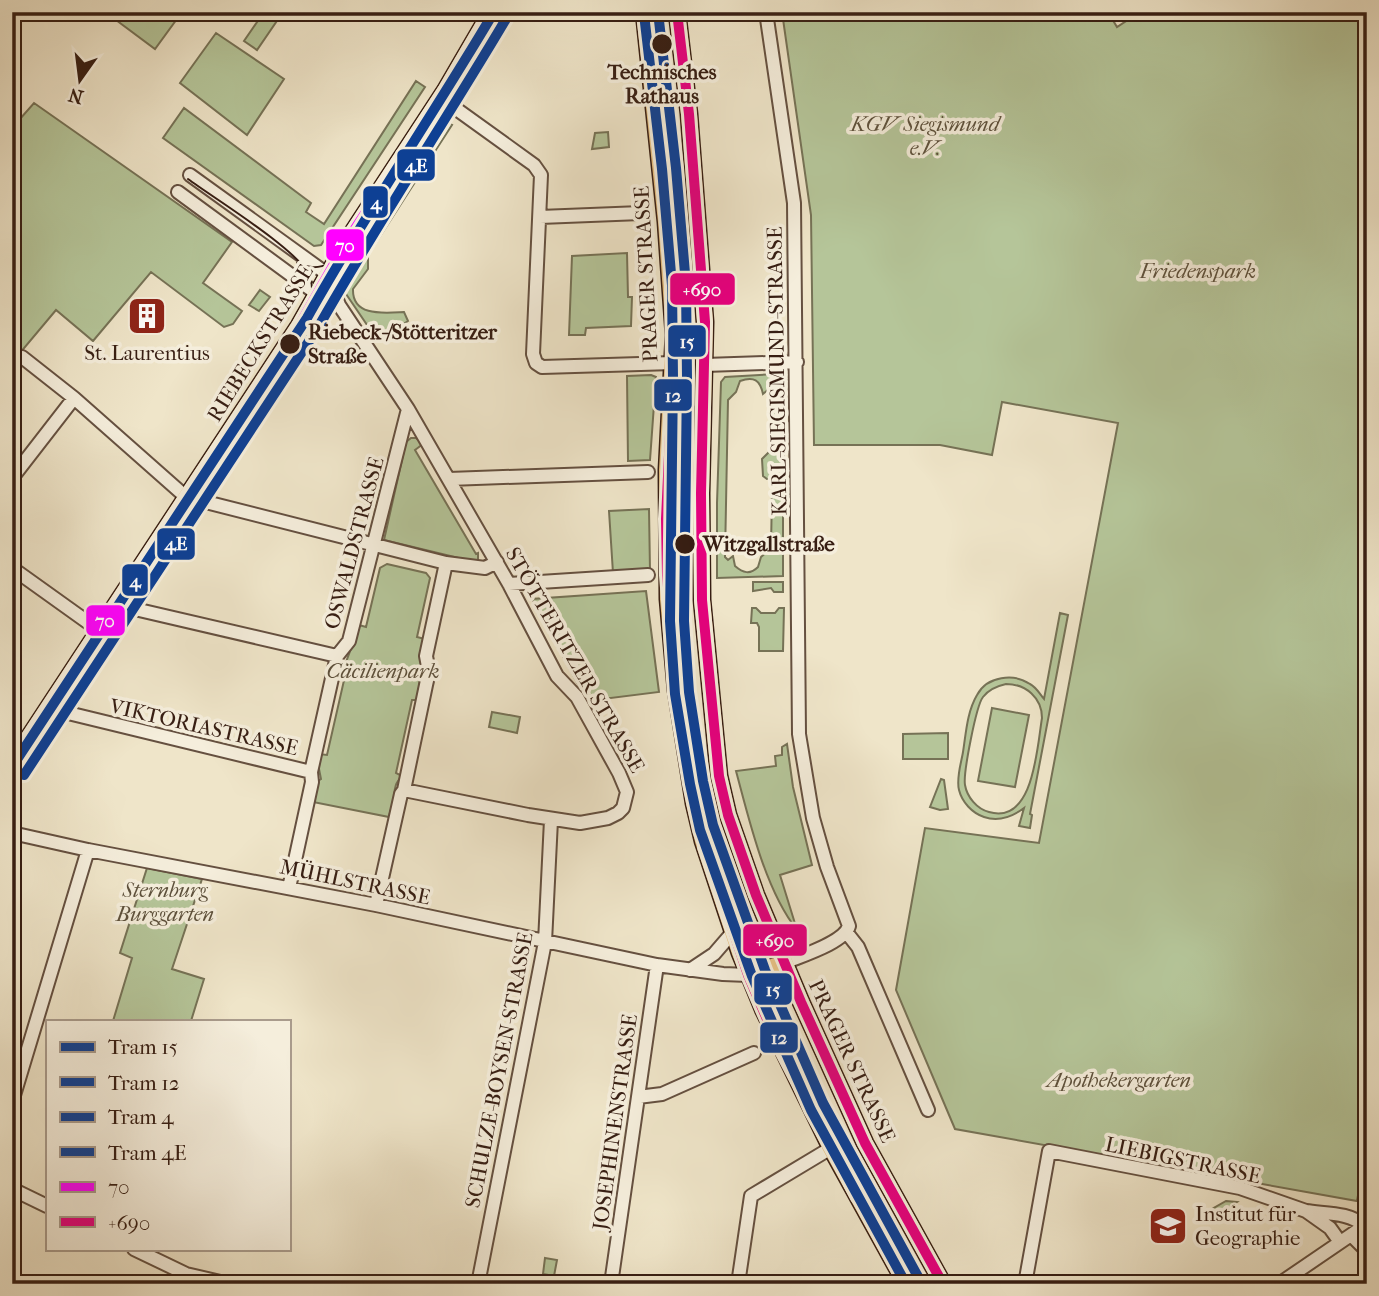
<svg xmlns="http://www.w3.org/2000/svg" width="1379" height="1296" font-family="'IM FELL French Canon',serif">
  <rect width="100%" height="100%" fill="#efe5c9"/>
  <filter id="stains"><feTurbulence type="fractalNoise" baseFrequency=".00286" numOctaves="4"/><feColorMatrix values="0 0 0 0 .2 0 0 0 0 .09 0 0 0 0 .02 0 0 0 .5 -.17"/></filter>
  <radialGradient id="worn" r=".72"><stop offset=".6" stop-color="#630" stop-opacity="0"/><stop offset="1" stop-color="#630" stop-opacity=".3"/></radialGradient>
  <path fill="#b5c599" stroke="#767256" stroke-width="2" fill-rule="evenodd" d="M121 12H182L155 49 116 20Z
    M264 12H283L257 50 244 41Z
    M782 12H1108L1117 27 1140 12H1367V1144L1357 1201 955 1129 896 990 925 828 1039 843 1118 423 1002 402 992 455 940 445H814L811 215Z
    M216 33 284 79 247 135 180 83Z
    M416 81 425 87 321 245 314 246 163 138 184 108 311 203 306 212 324 224Z
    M34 103 232 242 203 283 242 311 233 324 224 327 151 272 93 341 56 310 20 353 12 348V128Z
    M446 122 452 125 368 255V269L353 289C352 317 384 313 404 312L408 321 378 341 344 291V284Z
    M608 132 609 147 592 149 595 133Z
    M627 253 628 297H632L631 326 586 328 585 335H569L572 256Z
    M260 290 270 297 259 311 249 305Z
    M776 374 784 381V478L767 479 763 476 762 459 771 450 772 390 770 388 763 394C760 380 754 376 740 381L736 392 728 400 725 557 728 560 733 556 735 566C743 573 750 575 758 567L761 557 771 548 772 491 783 492V576L717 578V503L721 382 725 377Z
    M651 375 656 377 650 460 628 461 627 376Z
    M411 438H416L423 444 415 450 476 554 478 553V560H467L384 540 406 442Z
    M649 509 650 571 613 573 609 511Z
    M387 564 426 573 430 578 417 637 425 639 424 672 421 674 417 700H412L396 773 402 776C394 785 395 788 394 798 393 804 390 811 389 817L313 802 318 781 321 779 317 759 319 754 327 755 345 676 342 674C347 658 354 642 359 625L366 627 380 568Z
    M753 582H783V592H774L771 588 753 591Z
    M646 591 659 692 587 701 532 599Z
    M752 608H756L761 613H775L779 608H784L783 651H759V627L757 623H751Z
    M1060 613 1068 615 1030 814 1032 815 1030 828 1019 826 1024 808C1012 817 999 822 984 817 972 813 962 802 959 790 956 778 961 764 963 752 966 733 967 712 977 695 987 676 1014 673 1030 684 1036 687 1040 694 1044 699ZM1006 684C1026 684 1042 698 1042 718 1037 747 1034 825 989 812 977 809 967 797 965 785 963 774 976 706 983 697 989 689 997 686 1006 684Z
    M992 708 1029 715 1015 787 978 781Z
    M492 712 520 717 517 733 489 727Z
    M948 733V759H903V734Z
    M787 744 793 787 812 865 780 875 797 930C765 890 749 819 736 771L776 766 775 756 782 755V747Z
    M941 779 944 780 948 809 940 810 930 807Z
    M147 868 202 879 172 969 204 979 191 1021H113L132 958 120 953Z
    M1226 1201 1237 1202 1209 1221 1205 1213Z
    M545 1258 557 1260 554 1276 543 1274Z"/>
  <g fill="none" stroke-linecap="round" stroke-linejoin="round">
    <g stroke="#655040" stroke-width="16">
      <path id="minor" d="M766 12 794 203 799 734 813 818 827 867 849 926C844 943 800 956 784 963
        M441 98 534 165 541 175 533 354 536 363 542 367 673 363
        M190 175 327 274 339 305 408 409 509 584 557 676 577 697 619 773 627 792 623 808 618 813 608 818 580 823 528 815 404 790
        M178 192 317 294 339 305
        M540 217 641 213
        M22 357 74 398 186 497 446 563 485 568 497 562
        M705 365 797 362
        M12 478 74 398
        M449 479 648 472
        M12 568 100 631
        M509 584 648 575
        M121 598 139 610 337 656
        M49 707 68 713 311 772
        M12 833 88 850 376 905 657 965 723 974 748 975
        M289 888 312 782 311 772 337 656 349 641 408 409
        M376 905 401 794 404 790 426 685 429 672 426 656 446 563
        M847 933 858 947 928 1110
        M690 970 714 954 733 932
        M638 1097 662 1094 754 1053
        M12 1102 88 850
        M12 1189 47 1206
        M1351 1235 1367 1251
        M1340 1242 1330 1228 1306 1211C1325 1214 1350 1212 1364 1226
        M134 1249 186 1274 229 1284
        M478 1284 545 942 551 820
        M611 1284 657 965
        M738 1284 751 1196 831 1148
        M1025 1284 1049 1151 1240 1188 1306 1211
        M1279 1284 1367 1224"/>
    </g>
    <g stroke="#371e13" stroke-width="19">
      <path id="major" d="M644 12 666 222 674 335 667 470 668 599 676 690 694 803 703 841 740 953 763 1009 831 1148 906 1284
        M677 12 689 114 705 322 701 493 702 600 719 776 728 815 756 895 801 1002 865 1143 943 1284
        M12 763 299 326 347 241 445 91 491 12
        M748 975 784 963"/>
    </g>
    <use href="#minor" stroke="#f5eedc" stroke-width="12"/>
    <use href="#major" stroke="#e8c284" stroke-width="16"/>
    <path stroke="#371e13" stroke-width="2" d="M188 179C215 199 297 249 309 275 315 290 312 304 307 318
      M329 255 347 238
      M297 263C316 272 329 266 344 252"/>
    <g stroke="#f5eedc" stroke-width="16">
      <path id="bus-1" d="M12 763 299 326 347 241 445 91 491 12"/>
    </g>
    <g stroke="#f5eedc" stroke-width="16">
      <path id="bus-2" d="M677 12 689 114 705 322 701 493 702 600 719 776 728 815 756 895 801 1002 865 1143 943 1284
        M674 349 666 519 667 575 674 662
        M705 847 748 975 773 1033 858 1197"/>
    </g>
    <use href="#bus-1" stroke="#f0f" stroke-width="10"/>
    <use href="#bus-2" stroke="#e5007d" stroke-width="10"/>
    <g stroke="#f5eedc" stroke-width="16">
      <path id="tram-1" d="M658 12 676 168 686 285 687 378 684 621 689 692 703 781 713 825 765 970 823 1103 922 1284"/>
    </g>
    <g stroke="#f5eedc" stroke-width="16">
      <path id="tram-2" d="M644 14 662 169 672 285 673 378 670 621 675 694 690 784 700 830 752 976 811 1110 906 1284"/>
    </g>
    <g stroke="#f5eedc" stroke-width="16">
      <path id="tram-3" d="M12 767 307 318C365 214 433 115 494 12"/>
    </g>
    <g stroke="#f5eedc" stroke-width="16">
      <path id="tram-4" d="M24 775 319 326C378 222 445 122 506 19"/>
    </g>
    <use href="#tram-1" stroke="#0e4094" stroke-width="10"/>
    <use href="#tram-2" stroke="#0e4094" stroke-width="10"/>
    <use href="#tram-3" stroke="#0e4094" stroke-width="10"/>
    <use href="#tram-4" stroke="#0e4094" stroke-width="10"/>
  </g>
  <defs>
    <g id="building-square" transform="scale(2.0125)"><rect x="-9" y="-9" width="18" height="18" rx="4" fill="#8f2418" stroke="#f5eedc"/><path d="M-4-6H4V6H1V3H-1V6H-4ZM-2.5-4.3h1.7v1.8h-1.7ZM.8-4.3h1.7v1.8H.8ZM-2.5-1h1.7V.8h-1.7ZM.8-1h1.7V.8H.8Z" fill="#fff"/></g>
    <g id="university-square" transform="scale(2.0125)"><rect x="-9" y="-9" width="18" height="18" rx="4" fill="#8f2418" stroke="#f5eedc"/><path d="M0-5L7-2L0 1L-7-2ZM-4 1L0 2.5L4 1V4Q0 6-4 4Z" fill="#fff"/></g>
  </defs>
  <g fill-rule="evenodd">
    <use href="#building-square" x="147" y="316"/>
    <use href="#university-square" x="1168" y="1226"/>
  </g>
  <g fill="#371e13" stroke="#f5eedc" stroke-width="2.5">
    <circle cx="662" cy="44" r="11"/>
    <circle cx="290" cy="344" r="11"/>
    <circle cx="685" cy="544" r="11"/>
  </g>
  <g text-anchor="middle" stroke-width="7" stroke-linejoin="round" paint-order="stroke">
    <g font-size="21" font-weight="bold" fill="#371e13" stroke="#f5eedc" text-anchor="start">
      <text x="662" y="79" text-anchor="middle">Technisches<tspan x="662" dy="24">Rathaus</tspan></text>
      <text x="308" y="339">Riebeck-/Stötteritzer<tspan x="308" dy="24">Straße</tspan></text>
      <text x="703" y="551">Witzgallstraße</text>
    </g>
    <g font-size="21" font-style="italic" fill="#5d503b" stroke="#f5eedc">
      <text x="925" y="131">KGV Siegismund<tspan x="925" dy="24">e.V.</tspan></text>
      <text x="1198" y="278">Friedenspark</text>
      <text x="383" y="678">Cäcilienpark</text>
      <text x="165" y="897">Sternburg<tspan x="165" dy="24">Burggarten</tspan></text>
      <text x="1119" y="1087">Apothekergarten</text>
    </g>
    <g font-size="21" fill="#371e13" stroke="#f5eedc">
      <text transform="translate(646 274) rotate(-93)" y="7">PRAGER STRASSE</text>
      <text transform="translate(260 343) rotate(-58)" y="7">RIEBECKSTRASSE</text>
      <text transform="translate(777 371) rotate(-91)" y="7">KARL-SIEGISMUND-STRASSE</text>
      <text transform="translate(354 543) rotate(-75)" y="7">OSWALDSTRASSE</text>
      <text transform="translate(575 660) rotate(60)" y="7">STÖTTERITZER STRASSE</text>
      <text transform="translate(204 727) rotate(13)" y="7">VIKTORIASTRASSE</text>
      <text transform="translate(355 882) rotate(12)" y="7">MÜHLSTRASSE</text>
      <text transform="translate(852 1061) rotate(65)" y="7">PRAGER STRASSE</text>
      <text transform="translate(499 1070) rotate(-79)" y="7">SCHULZE-BOYSEN-STRASSE</text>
      <text transform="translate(615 1122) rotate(-82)" y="7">JOSEPHINENSTRASSE</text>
      <text transform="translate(1183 1160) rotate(12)" y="7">LIEBIGSTRASSE</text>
    </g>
    <g font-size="21" fill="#371e13" stroke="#f5eedc">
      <text x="147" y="360">St. Laurentius</text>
      <text x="1195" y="1221" text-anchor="start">Institut für<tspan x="1195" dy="24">Geographie</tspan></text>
    </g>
  </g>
  <g stroke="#f5eedc" stroke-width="2.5">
    <rect x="396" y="148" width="40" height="34" rx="7" fill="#0e4094"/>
    <rect x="362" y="185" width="27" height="34" rx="7" fill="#0e4094"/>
    <rect x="325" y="228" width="40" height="34" rx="7" fill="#f0f"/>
    <rect x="669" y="272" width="67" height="34" rx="7" fill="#e5007d"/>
    <rect x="667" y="324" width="40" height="34" rx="7" fill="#0e4094"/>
    <rect x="653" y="378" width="40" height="34" rx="7" fill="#0e4094"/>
    <rect x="156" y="527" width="40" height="34" rx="7" fill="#0e4094"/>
    <rect x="121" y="563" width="28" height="34" rx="7" fill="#0e4094"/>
    <rect x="85" y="604" width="41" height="33" rx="7" fill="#f0f"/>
    <rect x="742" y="923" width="66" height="34" rx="7" fill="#e5007d"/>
    <rect x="753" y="972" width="40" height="34" rx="7" fill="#0e4094"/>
    <rect x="759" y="1021" width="40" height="33" rx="7" fill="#0e4094"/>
  </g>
  <g font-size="19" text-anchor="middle" font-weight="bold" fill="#fff">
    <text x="416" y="172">4E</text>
    <text x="376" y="209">4</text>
    <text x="345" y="252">70</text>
    <text x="702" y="296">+690</text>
    <text x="687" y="348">15</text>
    <text x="673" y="402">12</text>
    <text x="176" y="550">4E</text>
    <text x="135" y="587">4</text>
    <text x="105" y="627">70</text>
    <text x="775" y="947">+690</text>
    <text x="773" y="996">15</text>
    <text x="779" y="1044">12</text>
  </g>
  <rect width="1379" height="1296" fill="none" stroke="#efe5c9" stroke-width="42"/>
  <rect x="14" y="14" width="1351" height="1268" fill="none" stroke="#371e13" stroke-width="3.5"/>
  <rect x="21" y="21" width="1337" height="1254" fill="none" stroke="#371e13" stroke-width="2"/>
  <rect x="46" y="1020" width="245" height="231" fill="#f5eedc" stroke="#a99b8c" stroke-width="2"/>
  <rect x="60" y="1042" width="35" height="10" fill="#0e4094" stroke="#a99b8c" stroke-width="2"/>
  <text x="108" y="1054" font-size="21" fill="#371e13">Tram 15</text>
  <rect x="60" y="1077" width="35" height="10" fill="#0e4094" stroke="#a99b8c" stroke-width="2"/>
  <text x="108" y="1090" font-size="21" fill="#371e13">Tram 12</text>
  <rect x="60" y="1112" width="35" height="10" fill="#0e4094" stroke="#a99b8c" stroke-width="2"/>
  <text x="108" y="1124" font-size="21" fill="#371e13">Tram 4</text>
  <rect x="60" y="1147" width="35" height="10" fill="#0e4094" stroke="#a99b8c" stroke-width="2"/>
  <text x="108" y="1160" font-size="21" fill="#371e13">Tram 4E</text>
  <rect x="60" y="1182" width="35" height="10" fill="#ff00ff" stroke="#a99b8c" stroke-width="2"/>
  <text x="108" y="1194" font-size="21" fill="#371e13">70</text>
  <rect x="60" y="1217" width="35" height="10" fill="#e5007d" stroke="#a99b8c" stroke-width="2"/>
  <text x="108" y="1230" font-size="21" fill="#371e13">+690</text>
  <g transform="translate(80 80) rotate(194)" stroke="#f5eedc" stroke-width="5" paint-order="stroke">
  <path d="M0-5L12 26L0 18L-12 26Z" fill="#371e13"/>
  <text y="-10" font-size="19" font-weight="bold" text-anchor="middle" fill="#371e13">N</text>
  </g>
  <rect width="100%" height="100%" filter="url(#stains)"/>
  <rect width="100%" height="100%" fill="url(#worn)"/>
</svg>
